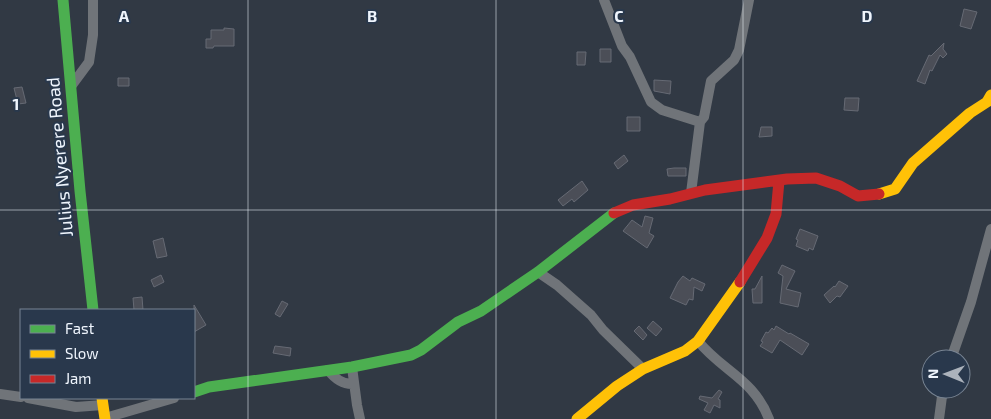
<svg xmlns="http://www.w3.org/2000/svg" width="991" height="419" font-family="'Exo 2',sans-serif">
  <rect width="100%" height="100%" fill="#313944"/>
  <path fill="#4b4e57" stroke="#666a74" d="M964 9 977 12 971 29 960 26Z
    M224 28 234 29V46H214L213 48H206V39H211V30H224Z
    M944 43 943 49 947 54 943 58 940 55 932 71 930 70 925 84 917 81 929 55 931 56Z
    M600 49H611V62H600Z
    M577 52H586L585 65H577Z
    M118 78H129V86H118Z
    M654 80 671 81 670 94 654 91Z
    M22 87 26 103 18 104 14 88Z
    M845 98H859L858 111 844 110Z
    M627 117H640V131H627Z
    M761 127H772V136L759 137Z
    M624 155 628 161 618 169 614 163Z
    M674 168H686V176H668L667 169Z
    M582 181 588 190 574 202 572 199 563 206 558 200Z
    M645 216 653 218 649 233 654 236 647 248 623 231 632 220 642 227Z
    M800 229 818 236 813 250 809 248 808 251 796 246 798 240 796 239Z
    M163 238 167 256 157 258 153 241Z
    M782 265 795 271 786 289 801 293 798 307 780 303 783 276 778 273Z
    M161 275 164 282 154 287 151 280Z
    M683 276 690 281 692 278 705 284 702 291 694 287 693 300 689 299 686 305 670 298 678 282Z
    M762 276V303H753L752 289H755Z
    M839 281 848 286 840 297 837 296 830 303 824 295 834 286 835 287Z
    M142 297 143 310H134L133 298Z
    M282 301 288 304 280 317 275 314Z
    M194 305 206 325 194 332Z
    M653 321 662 329 656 336 647 328Z
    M639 326 647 335 643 340 634 331Z
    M776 326 789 334 790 333 809 344 802 355 780 340 772 353 760 346 763 342 761 341 766 332 768 333 772 328 774 330Z
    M275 346 291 348 290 356 273 353Z
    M719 390 722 392 718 399 720 400V408L714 405 710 413 704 410 708 403 699 399 700 396 712 398Z"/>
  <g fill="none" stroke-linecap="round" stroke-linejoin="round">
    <path stroke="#707479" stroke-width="10" d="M604 0 622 46 630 57 651 102 662 110 700 122 691 193
      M72 85 89 62 93 35V0
      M700 122 704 117 711 81 734 60 739 50 749 0
      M538 272 557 285 591 315 603 330 643 369
      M698 341C722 371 754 379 769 419
      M951 359 971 302 991 229
      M352 367 357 405 360 419
      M328 370C335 379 343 385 354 384
      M0 394 21 397
      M28 398 76 407 103 405
      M105 418 174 398
      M939 419 943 389"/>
    <path stroke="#4caf50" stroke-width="11" d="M63 0 80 191 93 310
      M194 392 209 387 352 367 411 355 421 350 458 322 481 311 538 272 614 213"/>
    <path stroke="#ffc107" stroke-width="11" d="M879 194 895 189 913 163 970 113 987 102 991 95
      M102 398 105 419
      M577 419 617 386 643 369 685 351 698 341 740 282"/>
    <path stroke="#c62828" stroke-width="11" d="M614 213 633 205 670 199 705 190 787 179 816 178 840 186 858 196 879 194
      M740 282 767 238 776 214 779 181"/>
  </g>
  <path fill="none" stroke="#eff5fd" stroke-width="1" stroke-opacity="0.55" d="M248 0V419M496 0V419M743 0V419M0 210H991"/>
  <g text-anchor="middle" stroke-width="4" stroke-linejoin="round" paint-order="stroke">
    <g font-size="18" fill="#eff5fd" stroke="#29384c">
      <text transform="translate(60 157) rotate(-95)" y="6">Julius Nyerere Road</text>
    </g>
  </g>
  <g font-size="16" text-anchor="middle" font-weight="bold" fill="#eff5fd" stroke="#29384c" stroke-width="4" stroke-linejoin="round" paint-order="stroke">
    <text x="124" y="22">A</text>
    <text x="372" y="22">B</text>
    <text x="619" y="22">C</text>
    <text x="867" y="22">D</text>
    <text x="16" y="110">1</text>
  </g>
  <rect x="20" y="309" width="175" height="90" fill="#29384c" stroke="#788493"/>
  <rect x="30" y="325" width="25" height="8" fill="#4caf50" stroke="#788493"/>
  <text x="65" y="334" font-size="15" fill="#eff5fd">Fast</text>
  <rect x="30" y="350" width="25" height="8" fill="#ffc107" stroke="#788493"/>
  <text x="65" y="359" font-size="15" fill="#eff5fd">Slow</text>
  <rect x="30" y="375" width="25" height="8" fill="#c62828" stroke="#788493"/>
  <text x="65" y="384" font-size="15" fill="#eff5fd">Jam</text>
  <g transform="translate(946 374) rotate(271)"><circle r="24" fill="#29384c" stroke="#788493"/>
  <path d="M0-4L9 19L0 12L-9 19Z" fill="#acb3bc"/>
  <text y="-8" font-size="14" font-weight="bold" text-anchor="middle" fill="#eff5fd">N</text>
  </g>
</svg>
